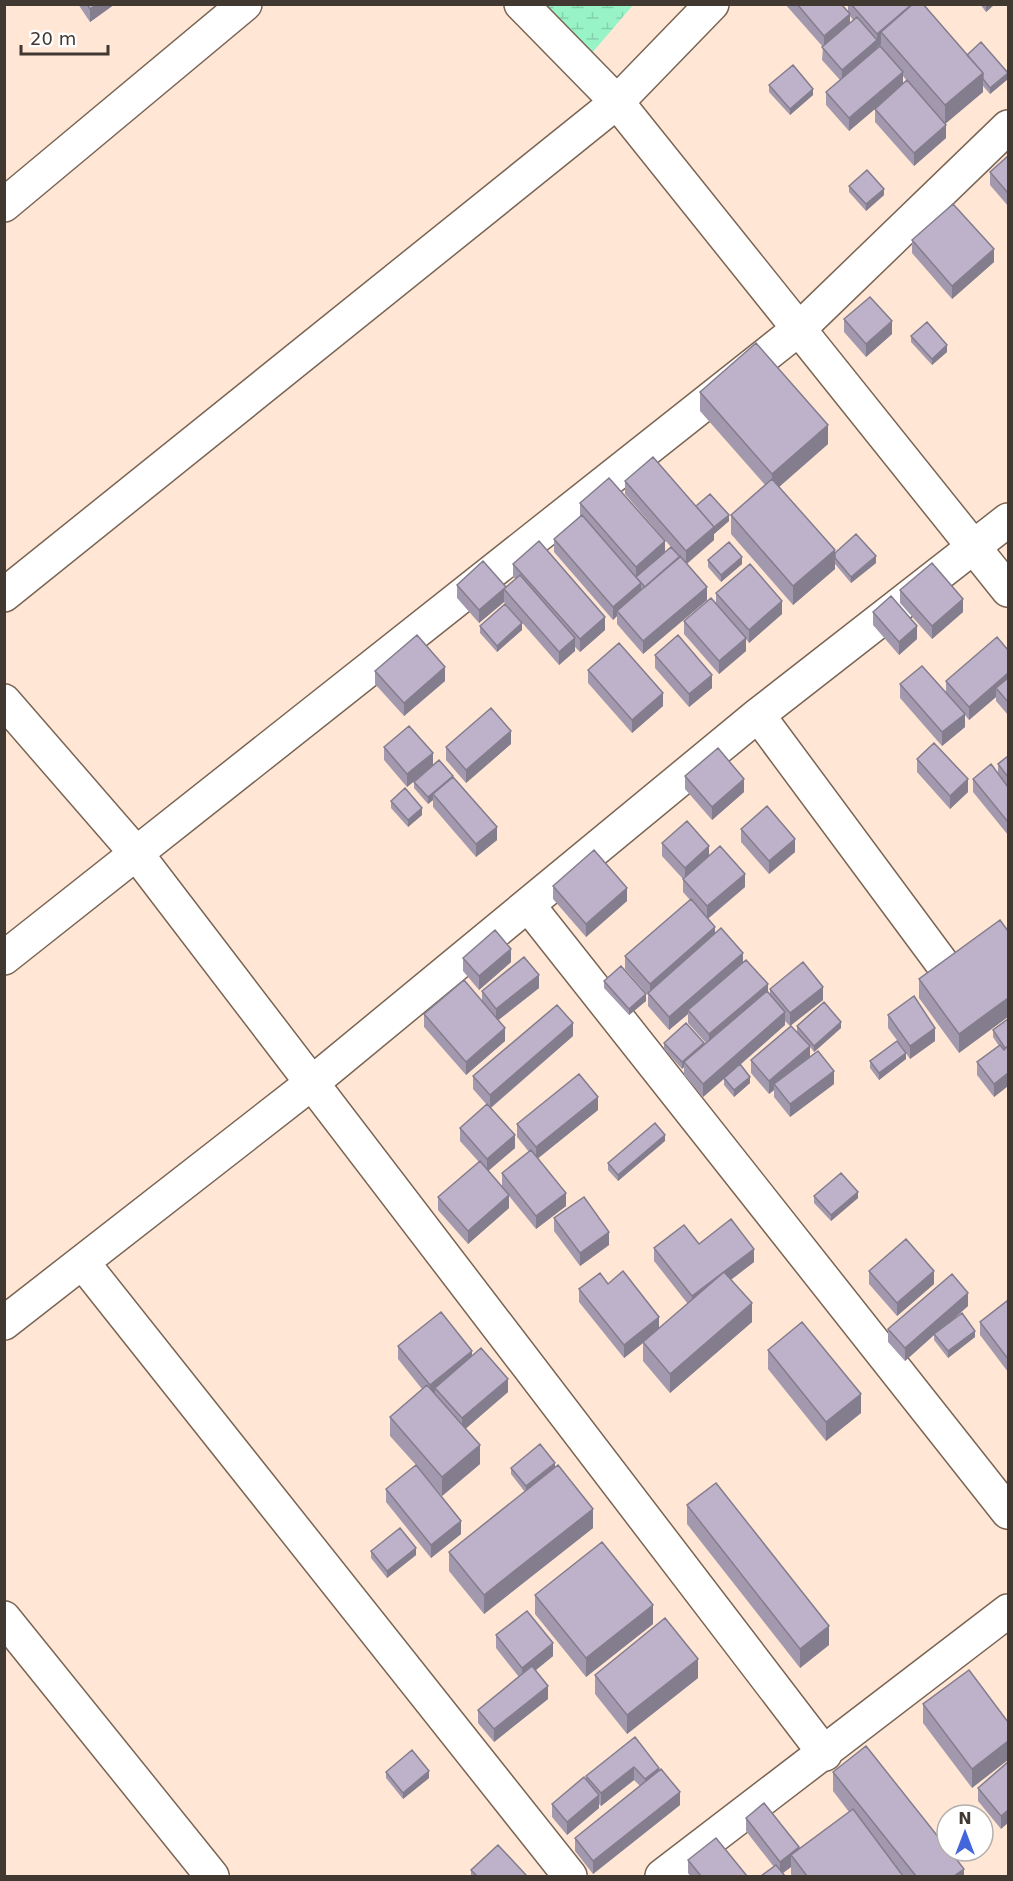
<svg xmlns="http://www.w3.org/2000/svg" width="1013" height="1881" font-family="'DejaVu Sans',sans-serif">
  <defs>
    <pattern id="wetland-marsh" width="20" height="14" patternUnits="userSpaceOnUse" patternTransform="scale(1.5)"><rect width="20" height="14" fill="#98f4c7"/><path d="M1 5h8M5 5V1M11 12h8M15 12V8" fill="none" stroke="#84d2ab"/></pattern>
  </defs>
  <rect width="100%" height="100%" fill="#ffe6d5"/>
  <path fill="url(#wetland-marsh)" d="M547 5H633L592 53Z"/>
  <g fill="none" stroke-linecap="round" stroke-linejoin="round">
    <g stroke="#7a6555" stroke-width="36">
      <path id="minor" d="M521 4 617 102 1008 590
        M4 205 245 4
        M4 595 617 102 712 4
        M4 701 136 853 825 1754
        M758 715 944 966
        M528 905 1008 1512
        M4 958 800 328 1008 127
        M83 1263 570 1876
        M4 1323 313 1082 758 715 1008 520
        M4 1618 212 1876
        M662 1876 1008 1611"/>
    </g>
    <use href="#minor" stroke="#fff" stroke-width="33"/>
  </g>
  <path fill="#a399ae" fill-rule="evenodd" d="M78 4H115L90 22Z
    M785 4H841L848 12V4H923L967 55 1008 79 990 94 983 86V92L945 124 946 138 914 166 875 122V109L849 131 826 105V92L840 80 822 60 823 47ZM850 16 853 20 850 24ZM903 76 907 81 903 84Z
    M980 4H995L986 12Z
    M769 85 813 95 790 115 769 92Z
    M1008 156V206L990 185V172Z
    M849 186 884 195 866 211 849 192Z
    M912 240 994 262 952 299 912 253Z
    M844 319 892 334 866 357 844 332Z
    M911 336 947 352 932 365 911 342Z
    M700 392 828 444 779 487 835 553 876 563 851 583 835 564V569L793 605 731 534V515L765 485 700 411Z
    M625 481 696 506 729 521 714 534V540L687 564 707 600 643 654 617 624V616L613 620 554 552V539L580 516V503L665 553 671 547 625 494Z
    M708 560 742 564 721 582 708 567Z
    M513 564 605 630 580 652 575 647V651L559 665 504 602 479 623 457 598V585L506 588 516 579 513 577Z
    M900 590 963 612 932 639 900 603Z
    M716 593 782 614 749 643 746 639V651L719 674 684 634V621L716 604Z
    M873 612 917 639 899 655 873 625Z
    M480 626 522 630 497 652 480 633Z
    M1008 650V715L996 701V697L969 720 965 715V727L942 746 900 698V684L946 693V681Z
    M655 655 712 688 689 707 655 668Z
    M588 670 663 706 632 733 588 683Z
    M375 671 445 681 404 716 375 684Z
    M511 744 466 783 446 760V747Z
    M384 747 433 766 453 777 497 840 476 857 433 807V800L428 804 414 788V782L419 777 407 787 384 760Z
    M1008 756V835L973 792V779L998 774V764Z
    M917 759 968 792 950 809 917 772Z
    M685 776 744 792 712 820 685 789Z
    M391 801 422 815 408 827 391 808Z
    M741 829 795 852 769 874 741 842Z
    M662 843 709 856 745 887 708 919 715 934 743 962 770 995V989L823 1000 790 1026 785 1021V1025L740 1065 750 1083 734 1097 724 1085V1079L703 1097 684 1075V1067L682 1069 664 1049V1043L704 1045 706 1043 688 1023V1014L669 1030 648 1006V995L625 969V956L690 900 683 892V879L662 856Z
    M553 886 627 901 586 937 553 899Z
    M1008 931 959 1053 919 998V979Z
    M463 958 511 962 479 990 463 971Z
    M604 981 646 1001 629 1015 604 988Z
    M539 988 498 1020 505 1041 466 1075 424 1027V1014L482 1001V991Z
    M888 1015 935 1041 910 1059 906 1053V1059L879 1080 870 1068V1061L905 1051 888 1028Z
    M1008 1019V1086L994 1097 977 1075V1062L999 1046 993 1037V1030Z
    M797 1026 841 1028 814 1052 810 1047V1057L834 1084 790 1117 774 1097V1090L769 1094 751 1073V1060L797 1031Z
    M573 1036 491 1108 515 1148 488 1171 502 1186V1173L529 1152 517 1137V1124L598 1110 538 1158 566 1206 536 1229 509 1196V1208L468 1244 438 1210V1197L479 1162 460 1141V1128L487 1105 473 1089V1076Z
    M665 1141 618 1181 608 1170V1163Z
    M814 1196 858 1198 831 1221 814 1203Z
    M554 1218 609 1245 580 1266 554 1231Z
    M699 1244 754 1262 731 1280 752 1322 670 1393 643 1361V1343L624 1358 579 1302V1289L608 1284 659 1328 688 1304 654 1261V1248Z
    M869 1271 934 1284 897 1316 869 1284Z
    M1008 1303V1372L980 1335V1322Z
    M968 1306 949 1323 975 1337 948 1358 934 1340V1335L905 1361 888 1342V1329Z
    M398 1346 472 1356 508 1392 465 1428 480 1464 442 1496 427 1478 461 1534 431 1558 386 1502V1489L416 1465 390 1436V1417L422 1389 398 1359Z
    M768 1350 861 1413 826 1441 768 1369Z
    M555 1467 593 1528 484 1614 449 1571V1552L525 1492 511 1474V1468Z
    M687 1505 829 1645 800 1668 687 1524Z
    M371 1551 416 1555 387 1578 371 1558Z
    M535 1595 653 1624 586 1677 535 1614Z
    M496 1635 553 1656 535 1671 548 1699 494 1742 478 1723V1710L519 1677 496 1648Z
    M595 1675 698 1678 627 1734 595 1694Z
    M923 1704 1008 1722 972 1788 923 1723Z
    M635 1737 659 1771 680 1805 593 1874 575 1851V1838L640 1786 634 1780 601 1806 599 1804V1808L567 1835 552 1817V1804L586 1780V1776Z
    M1008 1762 1001 1829 978 1801V1788Z
    M386 1772 429 1778 403 1799 386 1778Z
    M833 1772 964 1876H792L791 1874V1867L783 1873 774 1867 746 1831V1818L799 1850 849 1812 833 1791Z
    M688 1860 747 1876H690L688 1873Z
    M471 1870 526 1876H471Z"/>
  <path fill="#847d8d" d="M97 4H115L90 22V9Z
    M912 4 914 16 881 32V44L877 47V34Z
    M986 4H995L986 12Z
    M850 14V27L824 49V36Z
    M877 40V53L842 83V70Z
    M903 72V85L849 131V118Z
    M983 73V92L945 124V105Z
    M1008 73V79L990 94V88Z
    M813 89V95L790 115V109Z
    M946 125V138L914 166V153Z
    M884 189V195L866 211V204Z
    M994 249V262L952 299V286Z
    M892 321V334L866 357V344Z
    M947 345V352L932 365V359Z
    M828 425V444L772 493V474Z
    M729 515V521L714 534V540L686 564V551Z
    M665 541V554L636 580V567Z
    M835 550V569L793 605V586Z
    M876 556V563L851 583V577Z
    M742 557V564L721 582V575Z
    M641 583V596L617 611V616L613 620V607Z
    M506 587 504 589V602L479 623V610Z
    M707 587V600L643 654V641Z
    M963 599V612L932 639V626Z
    M782 601V614L749 643V630Z
    M605 617V630L580 652V639Z
    M522 623V630L497 652V646Z
    M917 626V639L899 655V642Z
    M575 638V651L559 665V652Z
    M746 638V651L719 674V661Z
    M445 667V681L404 716V703Z
    M1008 673V686L996 688V697L969 720V707Z
    M712 675V688L689 707V694Z
    M663 693V706L632 733V720Z
    M965 714V727L942 746V732Z
    M511 731V744L466 783V770Z
    M433 753V766L407 787V774Z
    M453 776 433 794V800L428 804V797Z
    M744 779V792L712 820V807Z
    M968 779V792L950 809V796Z
    M422 808V815L408 827V820Z
    M497 827V840L476 857V844Z
    M795 839V852L769 874V861Z
    M709 846V859L685 881V868Z
    M745 874V887L707 919V906Z
    M627 888V901L586 937V924Z
    M715 927V940L650 995V984Z
    M511 949V962L479 990V976Z
    M743 953V966L688 1010V1014L669 1030V1017Z
    M539 975V988L496 1022V1009Z
    M768 984V997L709 1047V1034Z
    M823 987V1000L790 1026V1013Z
    M646 994V1001L629 1015V1009Z
    M1008 998V1017L959 1053V1034Z
    M785 1012V1025L703 1097V1084Z
    M841 1022V1028L814 1052V1046Z
    M573 1023V1036L490 1108V1095Z
    M505 1028V1041L466 1075V1062Z
    M935 1028V1041L910 1059V1046Z
    M704 1043V1050L684 1062V1067L682 1069V1062Z
    M810 1046V1059L774 1084V1090L769 1094V1081Z
    M906 1053V1059L879 1080V1073Z
    M834 1071V1084L790 1117V1104Z
    M1008 1073V1086L994 1097V1084Z
    M750 1077V1083L734 1097V1090Z
    M598 1097V1110L536 1160V1147Z
    M515 1135V1148L487 1172V1159Z
    M665 1135V1141L618 1181V1175Z
    M858 1192V1198L831 1221V1215Z
    M566 1193V1206L536 1229V1216Z
    M509 1195V1208L468 1244V1231Z
    M609 1232V1245L580 1266V1253Z
    M754 1249V1262L692 1309V1296Z
    M934 1271V1284L897 1316V1303Z
    M968 1293V1306L935 1335 934 1334V1335L905 1361V1348Z
    M752 1303V1322L670 1393V1374Z
    M659 1317V1330L624 1358V1345Z
    M975 1331V1337L948 1358V1351Z
    M472 1351V1364L435 1388V1394L430 1398V1385Z
    M508 1379V1392L462 1432V1418Z
    M861 1394V1413L826 1441V1422Z
    M480 1445V1464L442 1496V1477Z
    M555 1463V1469L526 1493V1486Z
    M593 1509V1528L484 1614V1595Z
    M461 1521V1534L431 1558V1545Z
    M416 1548V1555L387 1578V1571Z
    M653 1605V1624L586 1677V1658Z
    M829 1626V1645L800 1668V1649Z
    M553 1643V1656L522 1681V1668Z
    M698 1659V1678L627 1734V1715Z
    M548 1686V1699L494 1742V1729Z
    M1008 1741V1760L972 1788V1769Z
    M634 1767V1780L601 1806V1793Z
    M659 1768V1781L645 1792V1779Z
    M429 1771V1778L403 1799V1793Z
    M680 1792V1805L593 1874V1861Z
    M599 1795V1808L567 1835V1822Z
    M1008 1810V1823L1001 1829V1816Z
    M799 1847V1860L791 1855V1867L780 1875V1862Z
    M964 1869V1876H954Z"/>
  <path fill="#bdb2ca" stroke="#847d8d" stroke-width="1.5" d="M87 4H97L90 9Z
    M797 4H841L850 14 824 36Z
    M851 4H912L877 34Z
    M913 4H923L983 73 945 105 881 32Z
    M857 17 877 40 842 70 822 47Z
    M981 42 1008 73 990 88 983 79V73L967 55Z
    M880 46 903 72 849 118 826 92Z
    M793 65 813 89 790 109 769 85Z
    M907 80 946 125 914 153 875 109Z
    M1008 156V193L990 172Z
    M867 170 884 189 866 204 849 186Z
    M953 204 994 249 952 286 912 240Z
    M870 297 892 321 866 344 844 319Z
    M927 322 947 345 932 359 911 336Z
    M756 343 828 425 772 474 700 392Z
    M653 457 714 527 686 551 625 481Z
    M609 478 665 541 636 567 580 503Z
    M772 479 835 550 793 586 731 515Z
    M710 494 729 515 714 527 696 506Z
    M582 515 641 583 613 607 554 539Z
    M856 534 876 556 851 577 835 558V553Z
    M539 541 605 617 580 639 513 564Z
    M729 542 742 557 721 575 708 560Z
    M671 547 680 557 645 587 636 577Z
    M680 556 707 587 643 641 617 611Z
    M483 561 506 587 479 610 457 585Z
    M932 563 963 599 932 626 900 590Z
    M750 564 782 601 749 630 716 593Z
    M520 575 575 638 559 652 504 589Z
    M891 596 917 626 899 642 873 612Z
    M711 598 746 638 719 661 684 621Z
    M505 604 522 623 497 646 480 626Z
    M417 635 445 667 404 703 375 671Z
    M678 635 712 675 689 694 655 655Z
    M997 637 1008 650V673L969 707 946 681Z
    M619 643 663 693 632 720 588 670Z
    M922 666 965 714 942 732 900 684Z
    M1008 678V702L996 688Z
    M491 708 511 731 466 770 446 747Z
    M409 726 433 753 407 774 384 747Z
    M934 743 968 779 950 796 917 759Z
    M718 748 744 779 712 807 685 776Z
    M1008 756V777L998 764Z
    M439 760 453 776 428 797 414 782Z
    M991 764 1008 787V822L973 779Z
    M453 777 497 827 476 844 433 794Z
    M405 788 422 808 408 820 391 801Z
    M767 806 795 839 769 861 741 829Z
    M687 821 709 846 685 868 662 843Z
    M720 846 745 874 707 906 683 879Z
    M594 850 627 888 586 924 553 886Z
    M691 899 715 927 650 984 625 956Z
    M1000 920 1008 931V998L959 1034 919 979Z
    M721 928 743 953 669 1017 648 993Z
    M495 930 511 949 479 976 463 958Z
    M524 957 539 975 496 1009 482 991Z
    M746 960 768 984 709 1034 688 1010Z
    M803 962 823 987 790 1013 770 989Z
    M621 966 646 994 629 1009 604 981Z
    M464 980 505 1028 466 1062 424 1014Z
    M767 991 785 1012 703 1084 684 1062Z
    M914 996 935 1028 910 1046 888 1015Z
    M824 1002 841 1022 814 1046 797 1026Z
    M557 1005 573 1023 490 1095 473 1076Z
    M1008 1019V1046L1005 1048 993 1030Z
    M686 1023 704 1043 682 1062 664 1043Z
    M791 1026 810 1046 769 1081 751 1060Z
    M897 1041 906 1053 879 1073 870 1061Z
    M1000 1045 1004 1050 1008 1046V1073L994 1084 977 1062Z
    M818 1051 834 1071 790 1104 774 1084Z
    M740 1064 750 1077 734 1090 724 1078Z
    M579 1074 598 1097 536 1147 517 1124Z
    M487 1104 515 1135 487 1159 460 1128Z
    M655 1123 665 1135 618 1175 608 1163Z
    M531 1150 566 1193 536 1216 502 1173Z
    M480 1161 509 1195 468 1231 438 1197Z
    M841 1173 858 1192 831 1215 814 1196Z
    M584 1197 609 1232 580 1253 554 1218Z
    M731 1219 754 1249 692 1296 654 1248 684 1225 699 1244Z
    M906 1239 934 1271 897 1303 869 1271Z
    M623 1271 659 1317 624 1345 579 1289 600 1273 608 1284Z
    M724 1272 752 1303 670 1374 643 1342Z
    M952 1274 968 1293 905 1348 888 1329Z
    M1007 1301 1008 1303V1359L980 1322Z
    M441 1312 472 1351 430 1385 398 1346Z
    M962 1313 975 1331 948 1351 934 1334Z
    M802 1322 861 1394 826 1422 768 1350Z
    M481 1348 508 1379 462 1418 435 1388Z
    M427 1385 480 1445 442 1477 390 1417Z
    M540 1444 555 1463 526 1486 511 1468Z
    M416 1465 461 1521 431 1545 386 1489Z
    M558 1465 593 1509 484 1595 449 1552Z
    M716 1483 829 1626 800 1649 687 1505Z
    M400 1528 416 1548 387 1571 371 1551Z
    M602 1542 653 1605 586 1658 535 1595Z
    M527 1611 553 1643 522 1668 496 1635Z
    M665 1618 698 1659 627 1715 595 1675Z
    M532 1666 548 1686 494 1729 478 1710Z
    M969 1670 1008 1722V1741L972 1769 923 1704Z
    M635 1737 659 1768 645 1779 634 1767 601 1793 586 1776Z
    M866 1746 947 1848V1851H950L964 1869 954 1876H916L833 1772Z
    M412 1750 429 1771 403 1793 386 1772Z
    M1008 1762V1810L1001 1816 978 1788Z
    M661 1769 680 1792 593 1861 575 1838Z
    M584 1777 599 1795 567 1822 552 1804Z
    M764 1803 799 1847 780 1862 746 1818Z
    M853 1809 903 1876H807L791 1855Z
    M716 1838 747 1876H701L688 1860Z
    M498 1845 526 1875 524 1876H477L471 1870Z
    M776 1865 785 1876H761Z"/>
  <rect width="1013" height="1881" fill="none" stroke="#413831" stroke-width="12"/>
  <g transform="translate(965 1833)"><circle r="28" fill="#ffffff" stroke="#b3afad" stroke-width="1.5"/>
  <path d="M0-4.5L10 22L0 15L-10 22Z" fill="#4367da"/>
  <text y="-9" font-size="16" font-weight="bold" text-anchor="middle" fill="#413831">N</text>
  </g>
  <path d="M21 45v9h87v-9" fill="none" stroke="#413831" stroke-width="3"/>
  <text x="30" y="45" font-size="18" fill="#413831" stroke="#ffffff" stroke-width="4.5" paint-order="stroke">20 m</text>
</svg>
